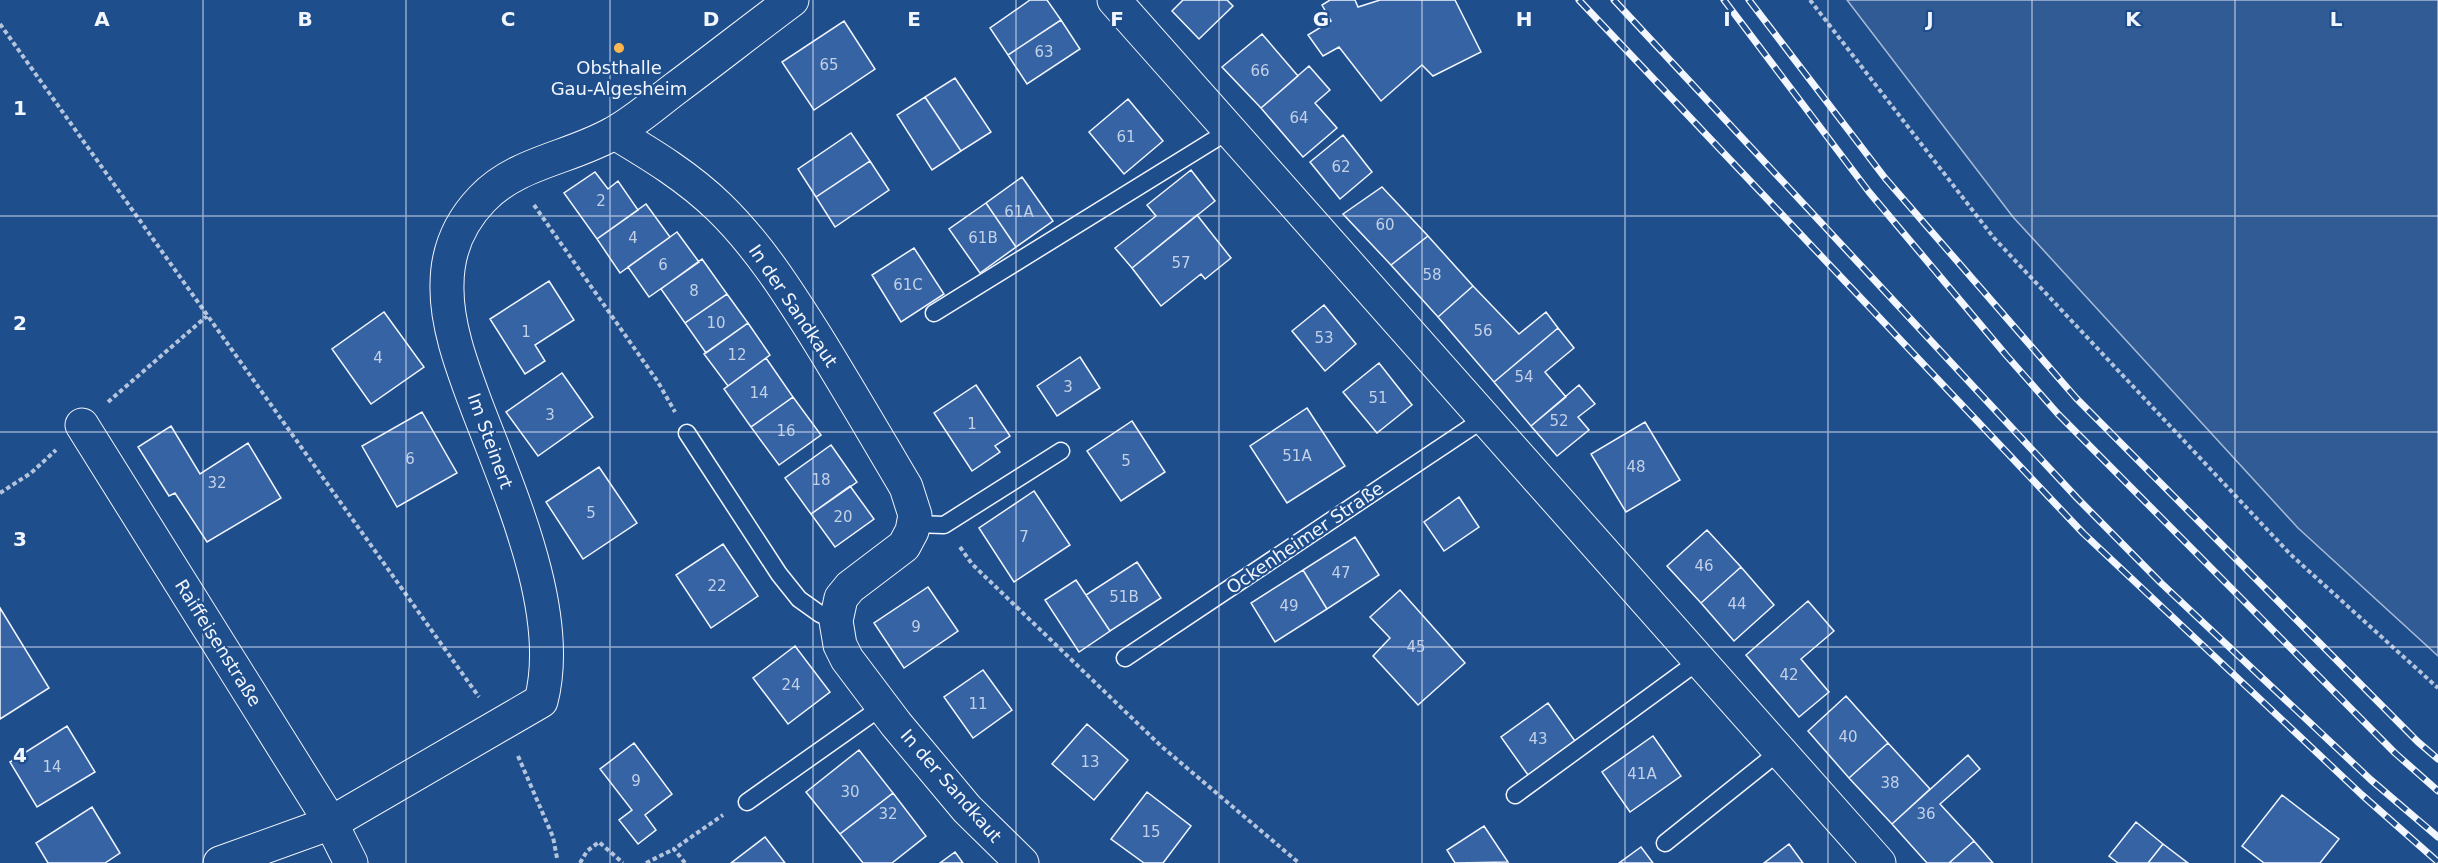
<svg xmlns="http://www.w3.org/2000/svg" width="2438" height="863" font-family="'DejaVu Sans',sans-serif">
  <rect width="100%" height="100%" fill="#1f4e8c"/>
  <path fill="#305b95" stroke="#a8bbd7" stroke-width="1.5" d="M1847 0H2438V656L2298 528 2013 217Z"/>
  <path fill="#3563a3" stroke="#f2f6ff" stroke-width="1.5" d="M1030 0H1047L1061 20 1008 55 990 28Z
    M1183 0H1227L1233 6 1199 39 1172 11Z
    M1330 0H1355L1358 7 1380 0H1455L1481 52 1433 76 1422 65 1381 101 1339 47 1323 56 1308 35 1331 21 1322 5Z
    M1061 20 1080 49 1027 84 1008 55Z
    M844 21 875 69 814 110 782 62Z
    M1262 34 1298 76 1261 108 1222 67Z
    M1309 66 1330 90 1315 103 1337 128 1303 157 1261 108Z
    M955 78 991 132 961 151 925 97Z
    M925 97 961 151 932 170 897 115Z
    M1128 99 1163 141 1124 174 1089 132Z
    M851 133 870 161 816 197 798 169Z
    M1343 135 1372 172 1340 199 1310 162Z
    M870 161 889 190 835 227 816 197Z
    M1191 170 1215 201 1132 268 1115 248 1156 216 1147 205Z
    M595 172 608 189 618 181 638 210 597 239 564 193Z
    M1022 177 1053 221 1016 247 986 203Z
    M1382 187 1428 236 1391 265 1343 214Z
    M986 203 1016 247 980 273 949 229Z
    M646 204 670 237 620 273 597 239Z
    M1197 215 1231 258 1205 279 1201 274 1161 306 1132 268Z
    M677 232 699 262 649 297 628 267Z
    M1428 236 1473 286 1438 317 1391 265Z
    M914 248 944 294 901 322 872 275Z
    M702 259 727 294 685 323 661 289Z
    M549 281 574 320 535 345 545 361 525 374 490 319Z
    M1473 286 1519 334 1546 312 1558 328 1494 382 1438 317Z
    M727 294 748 323 706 353 685 323Z
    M1324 305 1356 344 1325 371 1292 331Z
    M384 312 424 367 371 404 332 349Z
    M748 323 770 355 728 386 704 354Z
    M1558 328 1574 348 1545 372 1566 397 1531 426 1494 382Z
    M1080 357 1100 388 1057 416 1037 386Z
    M766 358 793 397 751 427 724 389Z
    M1379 363 1412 405 1377 433 1343 392Z
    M562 373 593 417 538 456 506 412Z
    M976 385 1010 436 995 446 1000 452 972 471 934 413Z
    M1579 385 1595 404 1578 417 1589 430 1557 456 1531 426Z
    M793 397 821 435 779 465 751 427Z
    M1307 408 1345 466 1287 503 1250 446Z
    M422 412 457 473 397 507 362 446Z
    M1132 421 1165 472 1121 501 1087 451Z
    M1645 422 1680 480 1626 512 1591 454Z
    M171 426 200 474 248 443 281 498 207 542 175 493 169 496 138 447Z
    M831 445 857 482 811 514 785 478Z
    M599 467 637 523 583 559 546 502Z
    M850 486 874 519 835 547 811 514Z
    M1034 491 1070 545 1014 582 979 528Z
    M1459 497 1479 527 1444 551 1424 522Z
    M1707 530 1741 567 1701 603 1667 566Z
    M1355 537 1379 575 1327 609 1303 570Z
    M723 544 758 596 711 628 676 575Z
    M1137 562 1161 598 1110 631 1086 595Z
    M1741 567 1774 605 1734 641 1701 603Z
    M1303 570 1327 609 1275 642 1251 603Z
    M1076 580 1110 631 1079 652 1045 600Z
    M928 587 958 631 904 668 874 623Z
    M1400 590 1465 663 1418 705 1373 656 1390 638 1370 617Z
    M1808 601 1834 631 1801 659 1829 692 1799 717 1746 655Z
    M0 608 49 688 0 719Z
    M795 646 830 692 788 724 753 678Z
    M983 670 1012 710 973 738 944 697Z
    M1846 696 1888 743 1849 778 1808 731Z
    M1548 703 1575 741 1528 775 1501 737Z
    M1087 724 1128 760 1094 800 1052 764Z
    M67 726 95 772 37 807 10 762Z
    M1653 736 1681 776 1630 812 1602 772Z
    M634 743 672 794 645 815 656 830 638 844 619 820 632 810 600 769Z
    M1888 743 1930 789 1892 824 1849 778Z
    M859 750 893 793 840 834 806 792Z
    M1968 755 1980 769 1940 804 1974 841 1949 863H1927L1892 824Z
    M1147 792 1191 826 1163 863H1144L1111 839Z
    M893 793 926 836 892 863H863L840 834Z
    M2282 795 2339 839 2320 863H2264L2242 846Z
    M92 807 120 853 105 863H48L36 843Z
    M2136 822 2163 844 2148 863H2118L2109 856Z
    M1484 826 1508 862 1455 863 1447 850Z
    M765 837 785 863H731Z
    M1974 841 1993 863H1949Z
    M1789 844 1803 863H1764Z
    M2163 844 2188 863H2148Z
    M1641 847 1653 863H1619Z
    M955 852 963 863H940Z"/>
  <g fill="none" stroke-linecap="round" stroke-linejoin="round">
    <g stroke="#f2f6ff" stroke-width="19">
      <path id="lane" d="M934 313 1230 130
        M687 433 779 574 799 599 820 614 836 621
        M915 524 944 525 1061 451
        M1125 658 1485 418
        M1515 795 1700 660
        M747 802 883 706
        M1665 843 1780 751"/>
    </g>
    <g stroke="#f2f6ff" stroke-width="35">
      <path id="street" d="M615 133C652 155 688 177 719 207 759 246 788 292 817 338 848 388 877 438 906 487L915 515 912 531 904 546 850 587 841 598 836 621 840 645 847 659 896 724 967 809 1022 863
        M82 425 331 823 351 863
        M220 863 331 823 541 701C565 610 506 485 474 399 461 364 446 323 447 285 447 252 459 223 482 199 517 162 571 158 614 133 636 121 656 103 676 88 715 59 753 29 792 0"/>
    </g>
    <g stroke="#f2f6ff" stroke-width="35">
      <path id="secondary" d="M1114 0 1879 863"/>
    </g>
    <path stroke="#b3c4dc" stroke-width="4" stroke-dasharray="4.5 3" stroke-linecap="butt" d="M1810 0 1994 238 2290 554 2438 688
      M0 24 479 697
      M534 205 658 382 675 412
      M108 402 207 316
      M0 493 31 473 56 450
      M960 547 972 564 1161 746 1299 863
      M518 756 553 837 557 858
      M580 863 587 851 599 842 623 863
      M646 863 674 849
      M685 863 674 849 723 815"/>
    <use href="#lane" stroke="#1f4e8c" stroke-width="16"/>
    <use href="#street" stroke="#1f4e8c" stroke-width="33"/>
    <use href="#secondary" stroke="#1f4e8c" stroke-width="33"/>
    <g stroke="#f2f6ff" stroke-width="7">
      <path id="rail" d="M1579 0 2083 533 2362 795 2438 862
        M1614 0 2077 498 2161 583 2371 780 2438 837
        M1724 0 1869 192 2006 355 2058 414 2395 753 2438 791
        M1749 0 1885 178 2076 398 2418 742 2438 759"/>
    </g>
    <use href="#rail" stroke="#1f4e8c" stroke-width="4.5" stroke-dasharray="14" stroke-linecap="butt"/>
  </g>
  <path fill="none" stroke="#f2f6ff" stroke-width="1.5" stroke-opacity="0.55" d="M203 0V863M406 0V863M610 0V863M813 0V863M1016 0V863M1219 0V863M1422 0V863M1625 0V863M1828 0V863M2032 0V863M2235 0V863M0 216H2438M0 432H2438M0 647H2438"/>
  <circle fill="#ffb74d" stroke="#1f4e8c" stroke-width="2" cx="619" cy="48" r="6"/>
  <g text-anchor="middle" stroke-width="4.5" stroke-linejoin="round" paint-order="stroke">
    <g font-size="15" fill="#c3d1e8">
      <text x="1044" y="57">63</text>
      <text x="829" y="70">65</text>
      <text x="1260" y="76">66</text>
      <text x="1299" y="123">64</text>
      <text x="1126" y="142">61</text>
      <text x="1341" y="172">62</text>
      <text x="601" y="206">2</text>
      <text x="1019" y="217">61A</text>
      <text x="1385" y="230">60</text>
      <text x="633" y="243">4</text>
      <text x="983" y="243">61B</text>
      <text x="1181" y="268">57</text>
      <text x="663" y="270">6</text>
      <text x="1432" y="280">58</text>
      <text x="908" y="290">61C</text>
      <text x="694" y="296">8</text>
      <text x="716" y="328">10</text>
      <text x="1483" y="336">56</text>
      <text x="526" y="337">1</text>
      <text x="1324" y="343">53</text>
      <text x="737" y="360">12</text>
      <text x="378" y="363">4</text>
      <text x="1524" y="382">54</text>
      <text x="1068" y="392">3</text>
      <text x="759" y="398">14</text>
      <text x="1378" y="403">51</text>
      <text x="550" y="420">3</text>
      <text x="1559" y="426">52</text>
      <text x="972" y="429">1</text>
      <text x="786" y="436">16</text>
      <text x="1297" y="461">51A</text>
      <text x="410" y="464">6</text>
      <text x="1126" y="466">5</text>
      <text x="1636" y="472">48</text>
      <text x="821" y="485">18</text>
      <text x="217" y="488">32</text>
      <text x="591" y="518">5</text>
      <text x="843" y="522">20</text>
      <text x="1024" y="542">7</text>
      <text x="1704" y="571">46</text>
      <text x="1341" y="578">47</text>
      <text x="717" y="591">22</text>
      <text x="1124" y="602">51B</text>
      <text x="1737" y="609">44</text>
      <text x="1289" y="611">49</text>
      <text x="916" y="632">9</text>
      <text x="1416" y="652">45</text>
      <text x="1789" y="680">42</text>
      <text x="791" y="690">24</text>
      <text x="978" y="709">11</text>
      <text x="1848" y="742">40</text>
      <text x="1538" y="744">43</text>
      <text x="1090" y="767">13</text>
      <text x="52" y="772">14</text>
      <text x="1642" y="779">41A</text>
      <text x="636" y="786">9</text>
      <text x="1890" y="788">38</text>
      <text x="850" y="797">30</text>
      <text x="888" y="819">32</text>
      <text x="1926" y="819">36</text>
      <text x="1151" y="837">15</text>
    </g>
    <g font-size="18" fill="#f2f6ff" stroke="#1f4e8c">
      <text x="619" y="74">Obsthalle<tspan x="619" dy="21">Gau-Algesheim</tspan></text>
    </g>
    <g font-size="18" fill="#f2f6ff" stroke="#1f4e8c">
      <text transform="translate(793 306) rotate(56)" y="6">In der Sandkaut</text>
      <text transform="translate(490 441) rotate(70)" y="6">Im Steinert</text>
      <text transform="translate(1305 538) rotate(-34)" y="6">Ockenheimer Straße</text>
      <text transform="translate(218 643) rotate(58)" y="6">Raiffeisenstraße</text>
      <text transform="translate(951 786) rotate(49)" y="6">In der Sandkaut</text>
    </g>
  </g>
  <g font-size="20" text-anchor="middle" font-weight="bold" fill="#f2f6ff" stroke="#1f4e8c" stroke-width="4.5" stroke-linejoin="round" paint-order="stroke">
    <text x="102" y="26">A</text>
    <text x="305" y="26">B</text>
    <text x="508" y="26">C</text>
    <text x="711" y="26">D</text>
    <text x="914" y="26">E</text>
    <text x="1117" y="26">F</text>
    <text x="1321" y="26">G</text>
    <text x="1524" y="26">H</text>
    <text x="1727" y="26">I</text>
    <text x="1930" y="26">J</text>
    <text x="2133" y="26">K</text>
    <text x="2336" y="26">L</text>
    <text x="20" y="115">1</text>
    <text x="20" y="330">2</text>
    <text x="20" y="546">3</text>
    <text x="20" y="762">4</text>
  </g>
</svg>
